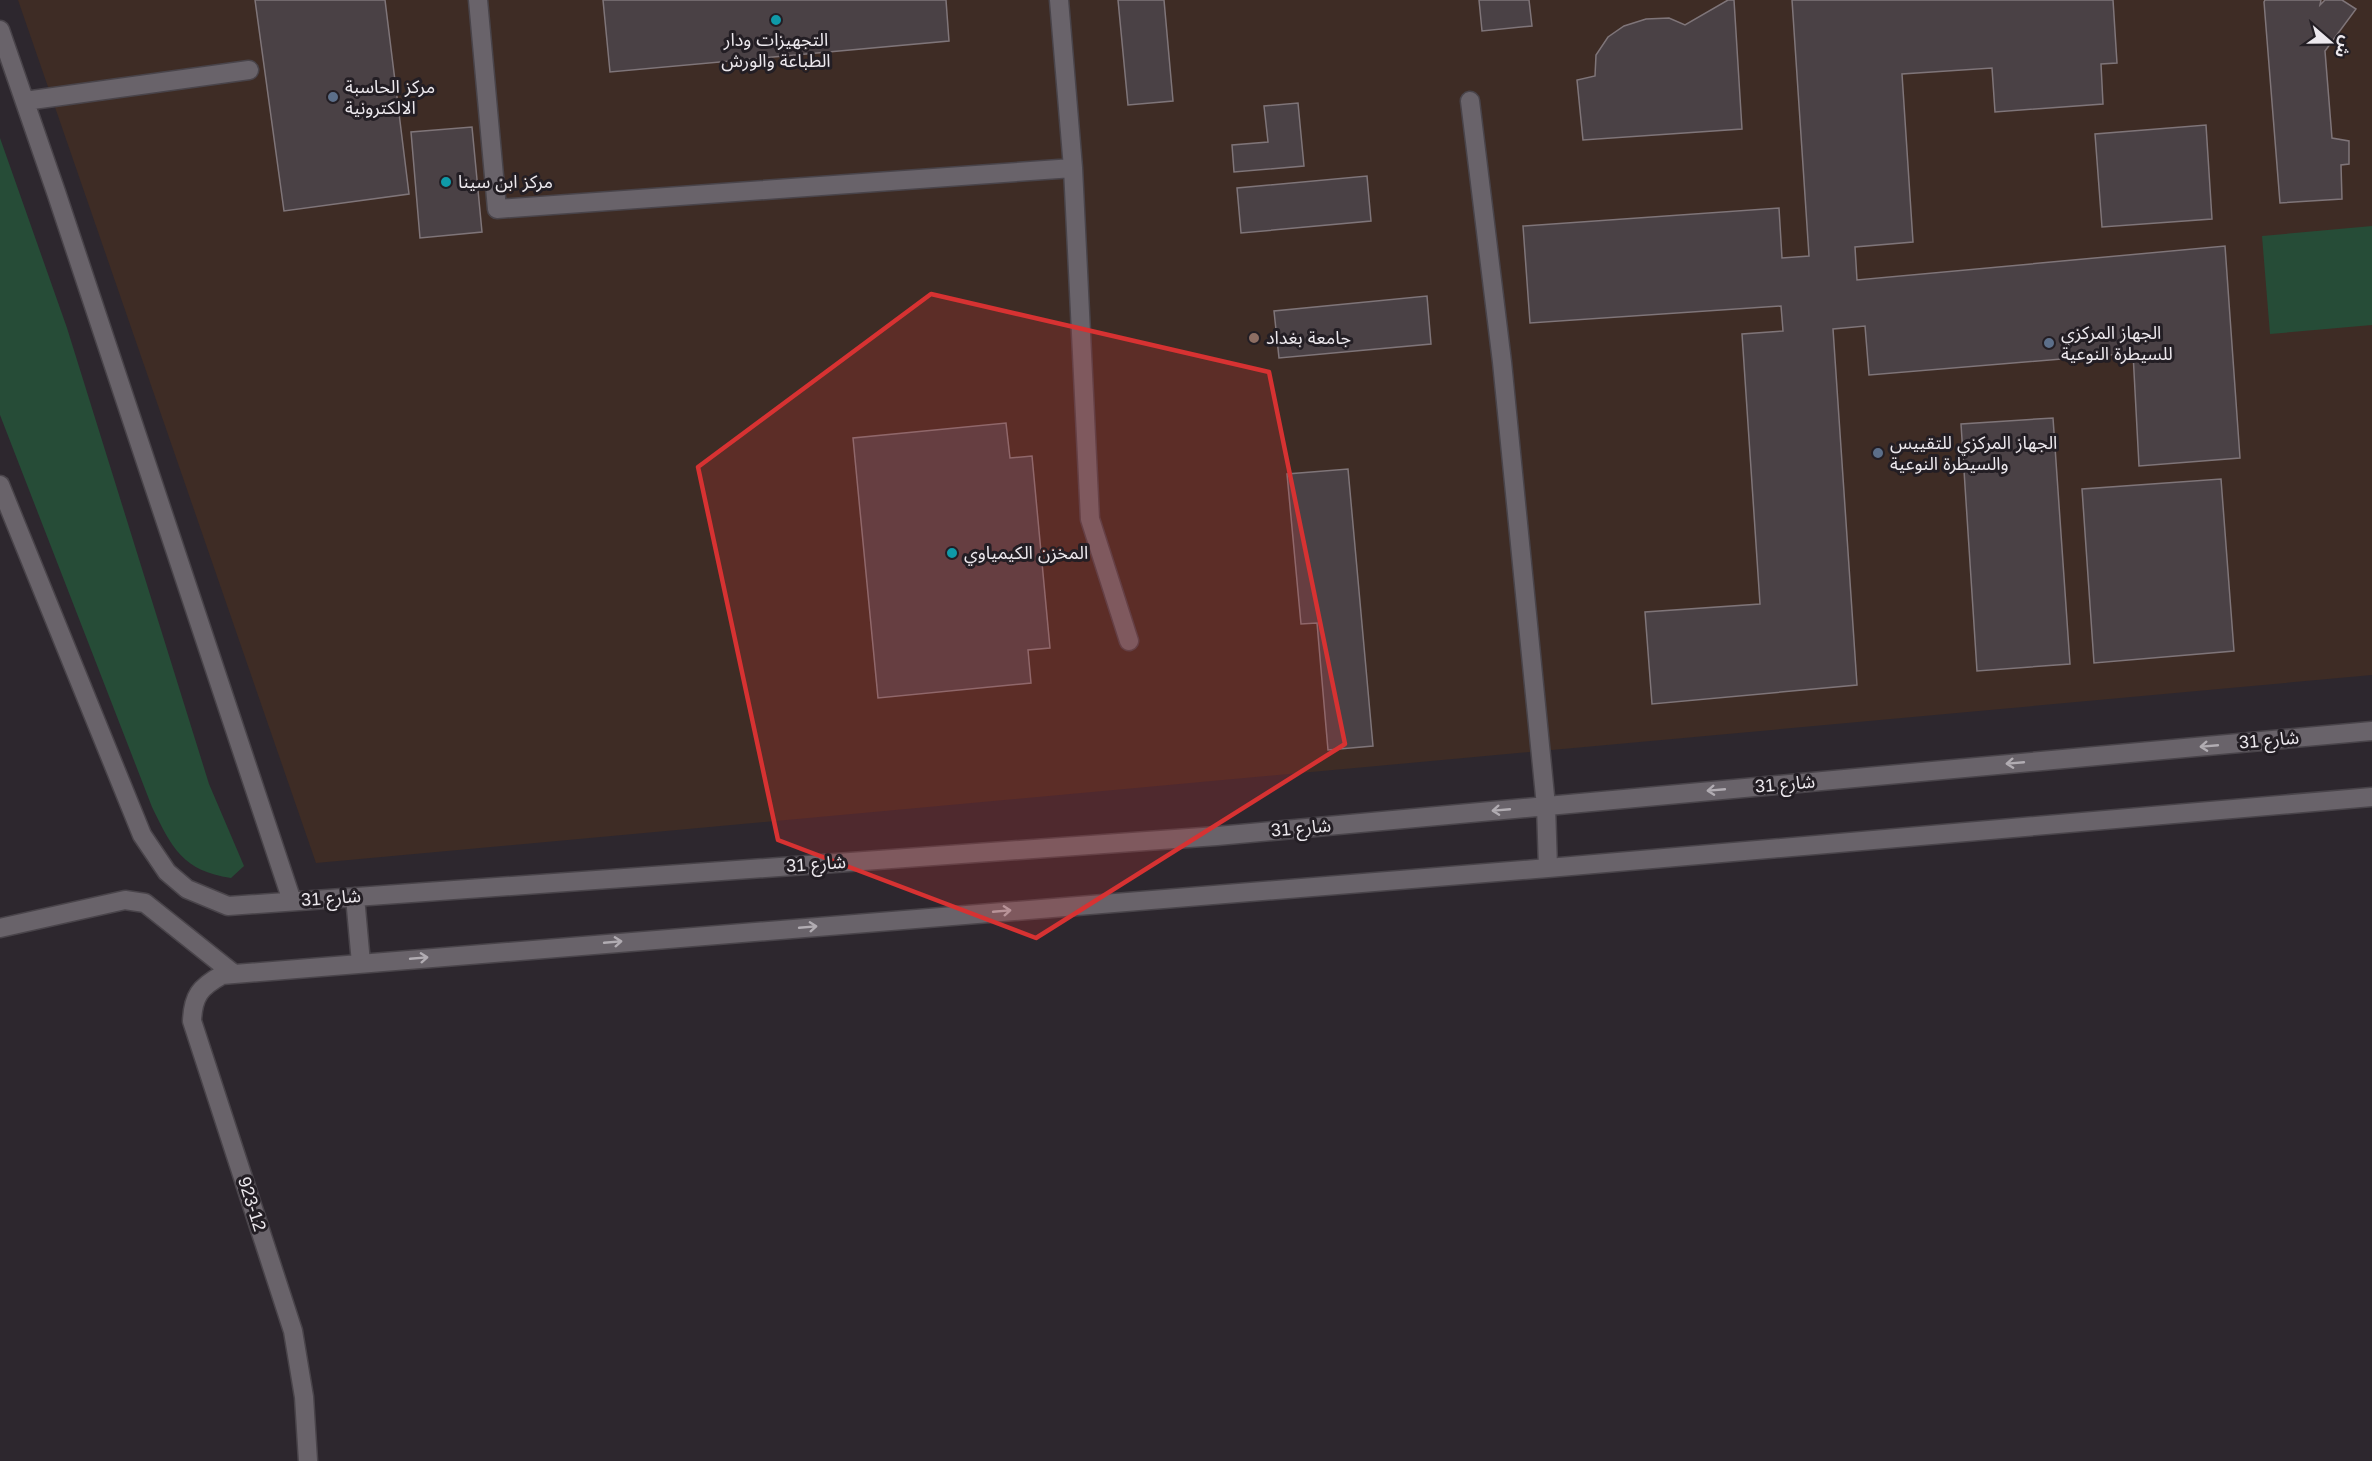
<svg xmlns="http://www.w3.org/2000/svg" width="2372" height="1461" font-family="Helvetica,'Noto Sans Arabic',sans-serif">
  <rect width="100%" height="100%" fill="#2d272e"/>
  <path fill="#3e2c25" d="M18 0H2372V675L316 863Z"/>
  <path fill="#264c37" d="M0 138 67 328 209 784 244 866 231 878C183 871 172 848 152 807L0 415Z
    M2372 226V325L2270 334 2262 236Z"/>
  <path fill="#4a4145" stroke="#7f7579" stroke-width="1.5" d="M255 0H385L409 194 284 211Z
    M603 0H946L949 41 610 72Z
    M1118 0H1164L1173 101 1128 105Z
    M1479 0H1529L1532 26 1482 31Z
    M1728 0H1734L1742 129 1583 140 1577 80 1595 76 1596 55 1608 37 1624 26 1646 19 1669 18 1685 25Z
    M1792 0H2113L2117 63 2101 64 2103 104 1995 112 1992 68 1902 74 1913 242 1855 247 1857 280 2225 246 2240 458 2139 466 2133 353 1869 375 1865 326 1833 329 1857 685 1652 704 1645 612 1760 604 1742 334 1783 331 1781 306 1530 323 1523 226 1779 208 1782 258 1809 256Z
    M2265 0H2321L2320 5 2325 0H2342L2356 9 2325 51 2332 138 2349 141V164L2341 165 2342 199 2280 203 2264 2Z
    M1298 103 1304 166 1234 172 1232 145 1268 142 1264 106Z
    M2206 125 2212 219 2102 227 2095 134Z
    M472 127 482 232 420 238 411 132Z
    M1367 176 1371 221 1241 233 1237 188Z
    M1427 296 1431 344 1279 358 1274 311Z
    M2053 418 2070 664 1977 671 1961 424Z
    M1006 423 1010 458 1032 456 1050 648 1028 650 1031 683 878 698 853 438Z
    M1348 469 1373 746 1328 750 1317 623 1301 624 1287 474Z
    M2221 479 2234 651 2094 663 2082 489Z"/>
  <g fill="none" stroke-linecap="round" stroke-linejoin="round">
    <g stroke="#49444a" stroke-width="21">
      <path id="minor" d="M478 0 497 209 1073 168 1090 519 1129 641
        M1059 0 1073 168
        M0 30 56 192 292 901
        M25 101 249 70
        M1470 101 1502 362 1546 806 1548 868
        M0 485 142 835 167 872 187 889 228 906 1217 836 2372 731
        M355 897 361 963
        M0 928 125 900 145 903 234 974
        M308 1461 304 1397 293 1331 192 1021C193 996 200 987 222 975L1548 868 2372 797"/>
    </g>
    <use href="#minor" stroke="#69636a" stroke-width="18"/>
  </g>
  <defs><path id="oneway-shaft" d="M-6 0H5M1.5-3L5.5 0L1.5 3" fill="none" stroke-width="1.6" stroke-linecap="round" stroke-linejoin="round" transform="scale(1.5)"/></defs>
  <g stroke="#b1acb2">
    <use href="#oneway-shaft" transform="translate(2209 746) rotate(175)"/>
    <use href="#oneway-shaft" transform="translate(2015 763) rotate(175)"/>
    <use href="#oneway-shaft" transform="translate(1716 790) rotate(175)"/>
    <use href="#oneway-shaft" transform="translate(1501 810) rotate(175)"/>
    <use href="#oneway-shaft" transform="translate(1002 911) rotate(-5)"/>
    <use href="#oneway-shaft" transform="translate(808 927) rotate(-5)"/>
    <use href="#oneway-shaft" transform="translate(613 942) rotate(-5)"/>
    <use href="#oneway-shaft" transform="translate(419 958) rotate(-5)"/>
  </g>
  <path fill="#d73232" fill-opacity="0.2" stroke="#d73232" stroke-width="4.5" stroke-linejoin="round" d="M931 294 1269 372 1345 744 1036 938 778 840 698 467Z"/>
  <g fill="#0f9aa8" stroke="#231e24" stroke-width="2">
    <circle cx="776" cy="20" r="6"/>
    <circle cx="446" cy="182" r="6"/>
    <circle cx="952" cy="553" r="6"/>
  </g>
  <g fill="#5c6f8a" stroke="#231e24" stroke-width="2">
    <circle cx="333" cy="97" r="6"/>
    <circle cx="2049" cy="343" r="6"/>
    <circle cx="1878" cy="453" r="6"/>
  </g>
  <circle fill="#8d6e63" stroke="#231e24" stroke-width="2" cx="1254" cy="338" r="6"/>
  <g text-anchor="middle" stroke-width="6" stroke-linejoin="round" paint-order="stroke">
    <g font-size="18" fill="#ece8ed" stroke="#231e24" text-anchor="start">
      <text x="776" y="46" text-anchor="middle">التجهيزات ودار<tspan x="776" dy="21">الطباعة والورش</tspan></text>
      <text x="345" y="93">مركز الحاسبة<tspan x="345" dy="21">الالكترونية</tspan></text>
      <text x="458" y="188">مركز ابن سينا</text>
      <text x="2061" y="339">الجهاز المركزي<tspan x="2061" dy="21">للسيطرة النوعية</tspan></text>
      <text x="1266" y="344">جامعة بغداد</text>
      <text x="1890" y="449">الجهاز المركزي للتقييس<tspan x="1890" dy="21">والسيطرة النوعية</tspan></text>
      <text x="964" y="559">المخزن الكيمياوي</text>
    </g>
    <g font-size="18" fill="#ece8ed" stroke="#231e24">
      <text transform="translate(2269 740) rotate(-5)" y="6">شارع 31</text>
      <text transform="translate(1785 784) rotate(-5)" y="6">شارع 31</text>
      <text transform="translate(1301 828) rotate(-5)" y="6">شارع 31</text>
      <text transform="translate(816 864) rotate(-4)" y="6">شارع 31</text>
      <text transform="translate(331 898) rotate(-4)" y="6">شارع 31</text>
      <text transform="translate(252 1204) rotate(72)" y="6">923-12</text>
    </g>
  </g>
  <g transform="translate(2330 42) rotate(110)" stroke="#231e24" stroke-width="4.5" paint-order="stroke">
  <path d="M0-4.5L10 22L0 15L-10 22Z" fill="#ece8ed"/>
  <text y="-9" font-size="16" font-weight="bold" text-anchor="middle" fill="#ece8ed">ش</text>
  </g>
</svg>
